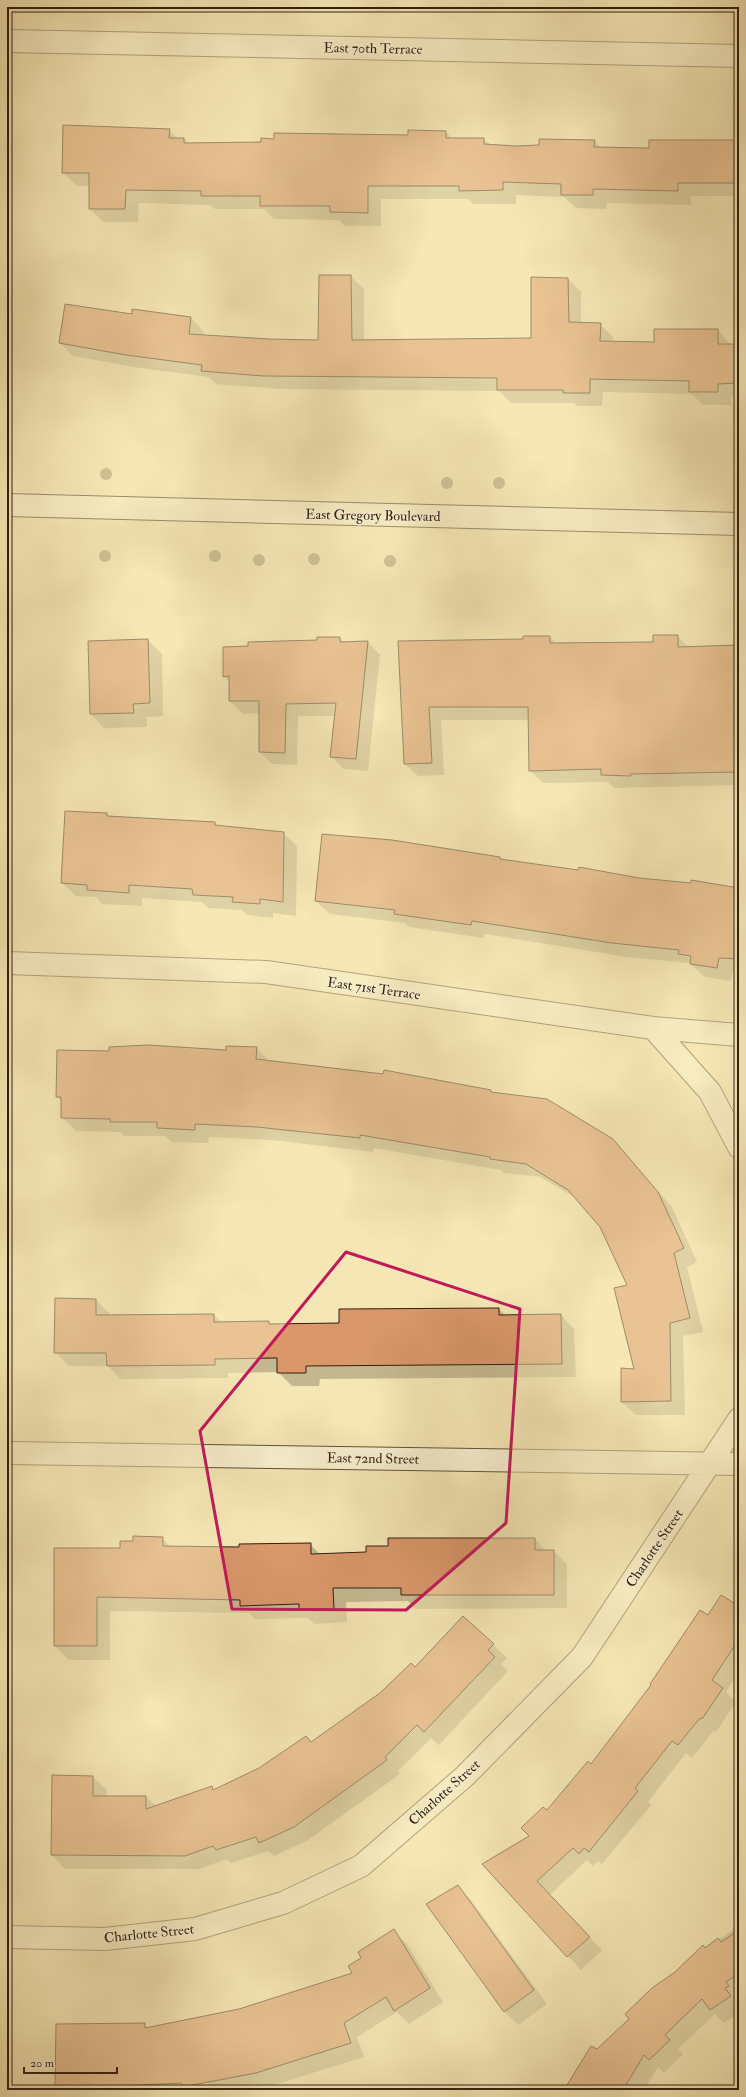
<svg xmlns="http://www.w3.org/2000/svg" width="746" height="2097" font-family="'IM FELL Double Pica',serif">
  <rect width="100%" height="100%" fill="#f5e7b5"/>
  <filter id="stains"><feTurbulence type="fractalNoise" baseFrequency=".005" numOctaves="4"/><feColorMatrix values="0 0 0 0 .2 0 0 0 0 .09 0 0 0 0 .02 0 0 0 .5 -.17"/></filter>
  <radialGradient id="worn" r=".72"><stop offset=".6" stop-color="#630" stop-opacity="0"/><stop offset="1" stop-color="#630" stop-opacity=".3"/></radialGradient>
  <path fill="#0003" d="M169 130 178 139H184L189 144 262 143 275 140 409 136 446 132 453 139H484L491 145 516 147 594 141 602 148 650 149V141H739V196H691V205L607 203 606 209 576 208 564 197 516 195V204H473L469 199H381V226H345L339 220 274 219 264 209H215L211 205 139 203 138 222H103L90 209V186H77L63 173Z
    M351 276 364 289V341L532 339 568 279 581 292V323L600 324 613 337V342L655 343 718 330 731 345 739 344V396L731 397V405H703L692 394 603 392 602 406H577L574 403H511L499 391 277 389 216 384 209 377 140 368 73 356 60 343 133 315 191 318 204 332 203 336 319 341Z
    M677 636 689 647 739 646V785L614 788 608 782 543 783 530 770 529 720H441L444 775 418 776 405 764 399 642 524 640 550 637 557 644 654 643Z
    M340 638 345 643 368 642 380 655 368 771 344 769 331 756 335 716H298L297 765 272 764 260 752V713L243 714 230 701V682L224 676 250 647Z
    M148 640 162 654 163 716 146 717 147 727 104 728 91 714 89 642Z
    M65 812 107 814 110 817 215 823 218 827 283 833 297 846 296 916 273 913V918L247 915 242 910 208 908 202 902 142 898V906L102 904 96 897 76 896 62 883Z
    M500 858 502 860 639 879 739 888V971H733L731 981 705 977 689 963 627 957 485 934 484 938 409 927 405 923 330 914 316 901Z
    M256 1048 270 1062 490 1091 493 1094 613 1140 672 1207 697 1262 687 1267 703 1332 683 1336 685 1415H636L622 1402 635 1370 629 1286 601 1226 579 1200 540 1177 504 1173 501 1170 374 1148 373 1152 272 1140 209 1137 208 1143 172 1142 165 1136H124L121 1132 76 1131 62 1117V1102L57 1097 110 1052 227 1051Z
    M96 1300 109 1313V1316L214 1315 222 1323 268 1322 271 1325 340 1324 499 1309 506 1316 561 1315 574 1329 576 1377 320 1379 319 1386H292L278 1372 228 1373V1378L121 1379 108 1366H69L55 1352Z
    M162 1538 172 1548H240L310 1544 321 1555 367 1553 535 1539 546 1551H554L567 1564V1608L415 1609 408 1601 346 1602 347 1622 314 1624 308 1618 255 1619 249 1613 110 1611V1660H69L55 1646 121 1549Z
    M739 1608V1672L726 1692 736 1702 716 1732 714 1730 692 1758 686 1753 648 1802 651 1805 602 1864 598 1861 593 1866 587 1860 550 1895 602 1950 581 1970 483 1865 530 1836 547 1812 591 1766 708 1617Z
    M493 1645 507 1658 501 1664 508 1671 439 1745 431 1738 398 1771 400 1774 308 1840 274 1856 268 1851 231 1863 227 1859 199 1869H65L52 1855 53 1776 93 1777 107 1790 106 1797H146L156 1806 212 1787 215 1790 312 1743 415 1669Z
    M458 1886 471 1900 547 2004 518 2025 505 2012Z
    M739 1925V2013L724 2023 715 2014 678 2049 683 2054 664 2073 658 2067 644 2090H565L598 2051 676 1972Z
    M393 1931 407 1944 443 2002 409 2024 397 2012 357 2037 364 2057 258 2090H211L209 2088 193 2019 239 2010 354 1974 362 1958Z
    M144 2024 148 2028 174 2039 180 2090H56Z"/>
  <path fill="#d9976a" stroke="#301e0f" d="M63 125 170 129 169 138H184V143L261 142V138L274 139V133L408 135V130L446 131V138H484V144L516 146 539 145V139L595 140 594 147 649 148V140H738V183H678V191L593 189V195H561V184L503 182V190L459 191V186H368V213L330 212V206H260V196H201V191L126 190 125 209H89V173H62Z
    M319 275H351L352 340 531 338V277L568 278 569 322 601 323 600 341 654 342V329H718V344H739V383L718 384V392H689V381L590 379V393H563V390H497V378L263 376 201 371 202 365 126 355 59 343 65 304 132 314V309L191 317 189 334 269 339 318 340Z
    M653 635H678V647L739 645V772L631 774V776L601 775V769L529 771 528 707H429L432 763 404 764 398 641 523 639V636H550V643L653 642Z
    M317 637H340V642L368 641 356 759 330 757 336 703 286 704 285 753 259 752V701H229V676L223 677V647L248 646V642L317 640Z
    M148 639 150 703 133 704 134 713 90 714 88 641Z
    M65 811 107 813V816L215 822V825L284 832 283 902 260 899V904L232 902 233 897 193 895 192 889 129 885V893L87 890V885L61 883Z
    M322 834 392 840 500 857V859L578 870 579 867 639 878 691 883V880L739 888V959L719 958 717 968 690 964 691 956 678 954 679 950 612 943 472 921 471 925 394 914 395 910 315 901Z
    M148 1045 226 1050V1046L257 1047 256 1059 383 1074 384 1070 491 1090V1092L547 1099 613 1139 658 1192 684 1248 674 1253 690 1318 670 1323 671 1401 621 1402V1368L634 1369 614 1288 627 1285 600 1227 568 1190 526 1164 490 1159V1157L360 1135V1138L257 1127 195 1124V1130L157 1128V1122H110V1119L61 1118V1097H56L57 1050 109 1051V1047Z
    M55 1298 96 1299V1315L214 1314V1322L269 1321V1324L339 1323V1309L499 1308V1315L561 1314 562 1364 306 1366V1373H277V1358L215 1359V1365L107 1366 106 1353H54Z
    M133 1536 163 1537V1546L239 1547V1544L311 1543V1554L366 1552V1546H388V1538H535V1550H554V1595H401V1588H333L334 1609 299 1610V1604L240 1606V1600L97 1597V1646H54V1548H120V1541H133Z
    M721 1595 739 1606V1639L712 1680 723 1688 702 1719 700 1718 678 1745 672 1741 635 1788 638 1791 589 1852 584 1848 579 1854 573 1848 537 1881 590 1937 567 1957 482 1864 529 1836 521 1828 543 1807 547 1810 588 1761 591 1764 651 1685 650 1684 700 1610 708 1615Z
    M463 1616 494 1644 488 1650 495 1657 424 1732 417 1725 385 1757 387 1760 294 1827 259 1843 256 1837 216 1850 213 1846 185 1856 51 1855 52 1775 93 1776V1796H146V1809L212 1786 213 1790 259 1768 306 1736 311 1742 380 1693 411 1663 415 1667Z
    M458 1885 534 1990 504 2012 426 1904Z
    M394 1929 430 1988 394 2011 386 1997 344 2023 351 2043 256 2073 182 2087 181 2083 97 2087V2090H55L56 2024 145 2023V2028L239 2009 352 1973 348 1966 361 1958 358 1952Z
    M739 1930V1973L726 1982 729 1986 725 1988 731 1996 710 2010 702 1999 665 2035 670 2040 649 2060 644 2055 623 2090H564L591 2046 597 2049 629 2019 625 2014 652 1988 675 1972 703 1945 705 1948 718 1938 721 1942Z"/>
  <g fill="none" stroke-linecap="round" stroke-linejoin="round">
    <g stroke="#615038" stroke-width="24">
      <path id="minor" d="M7 41 739 56
        M7 963 266 972 653 1028 739 1035
        M653 1028 710 1092 739 1147
        M7 1453 739 1464
        M7 1937 105 1939 195 1929 283 1903 361 1866 465 1776 582 1657 739 1419"/>
    </g>
    <g stroke="#301e0f" stroke-width="24">
      <path id="secondary" d="M7 505 739 524"/>
    </g>
    <use href="#minor" stroke="#f8efcf" stroke-width="22"/>
    <use href="#secondary" stroke="#f8efcf" stroke-width="22"/>
  </g>
  <g fill="#9f946f">
    <circle cx="106" cy="474" r="6"/>
    <circle cx="447" cy="483" r="6"/>
    <circle cx="499" cy="483" r="6"/>
    <circle cx="105" cy="556" r="6"/>
    <circle cx="215" cy="556" r="6"/>
    <circle cx="314" cy="559" r="6"/>
    <circle cx="259" cy="560" r="6"/>
    <circle cx="390" cy="561" r="6"/>
  </g>
  <path d="M0 0H746V2097H0ZM346 1252 520 1309 506 1523 406 1610 232 1609 200 1431Z" fill="#f5e7b5" fill-opacity=".55" fill-rule="evenodd"/>
  <path fill="none" stroke="#c2185b" stroke-width="3" stroke-linejoin="round" d="M346 1252 520 1309 506 1523 406 1610 232 1609 200 1431Z"/>
  <g text-anchor="middle" stroke-width="3" stroke-linejoin="round" paint-order="stroke">
    <g font-size="14" fill="#301e0f" stroke="#f8efcf">
      <text transform="translate(373 48) rotate(1)" y="5">East 70th Terrace</text>
      <text transform="translate(373 515) rotate(1)" y="5">East Gregory Boulevard</text>
      <text transform="translate(374 988) rotate(8)" y="5">East 71st Terrace</text>
      <text transform="translate(373 1458) rotate(1)" y="5">East 72nd Street</text>
      <text transform="translate(654 1548) rotate(-56)" y="5">Charlotte Street</text>
      <text transform="translate(444 1792) rotate(-42)" y="5">Charlotte Street</text>
      <text transform="translate(149 1933) rotate(-6)" y="5">Charlotte Street</text>
    </g>
  </g>
  <rect width="746" height="2097" fill="none" stroke="#f5e7b5" stroke-width="24"/>
  <rect x="8" y="8" width="730" height="2081" fill="none" stroke="#301e0f" stroke-width="2"/>
  <rect x="12" y="12" width="722" height="2073" fill="none" stroke="#301e0f"/>
  <path d="M24 2067v6h93v-6" fill="none" stroke="#301e0f" stroke-width="2"/>
  <text x="30" y="2067" font-size="12" fill="#301e0f" stroke="#f8efcf" stroke-width="3" paint-order="stroke">20 m</text>
  <rect width="100%" height="100%" filter="url(#stains)"/>
  <rect width="100%" height="100%" fill="url(#worn)"/>
</svg>
